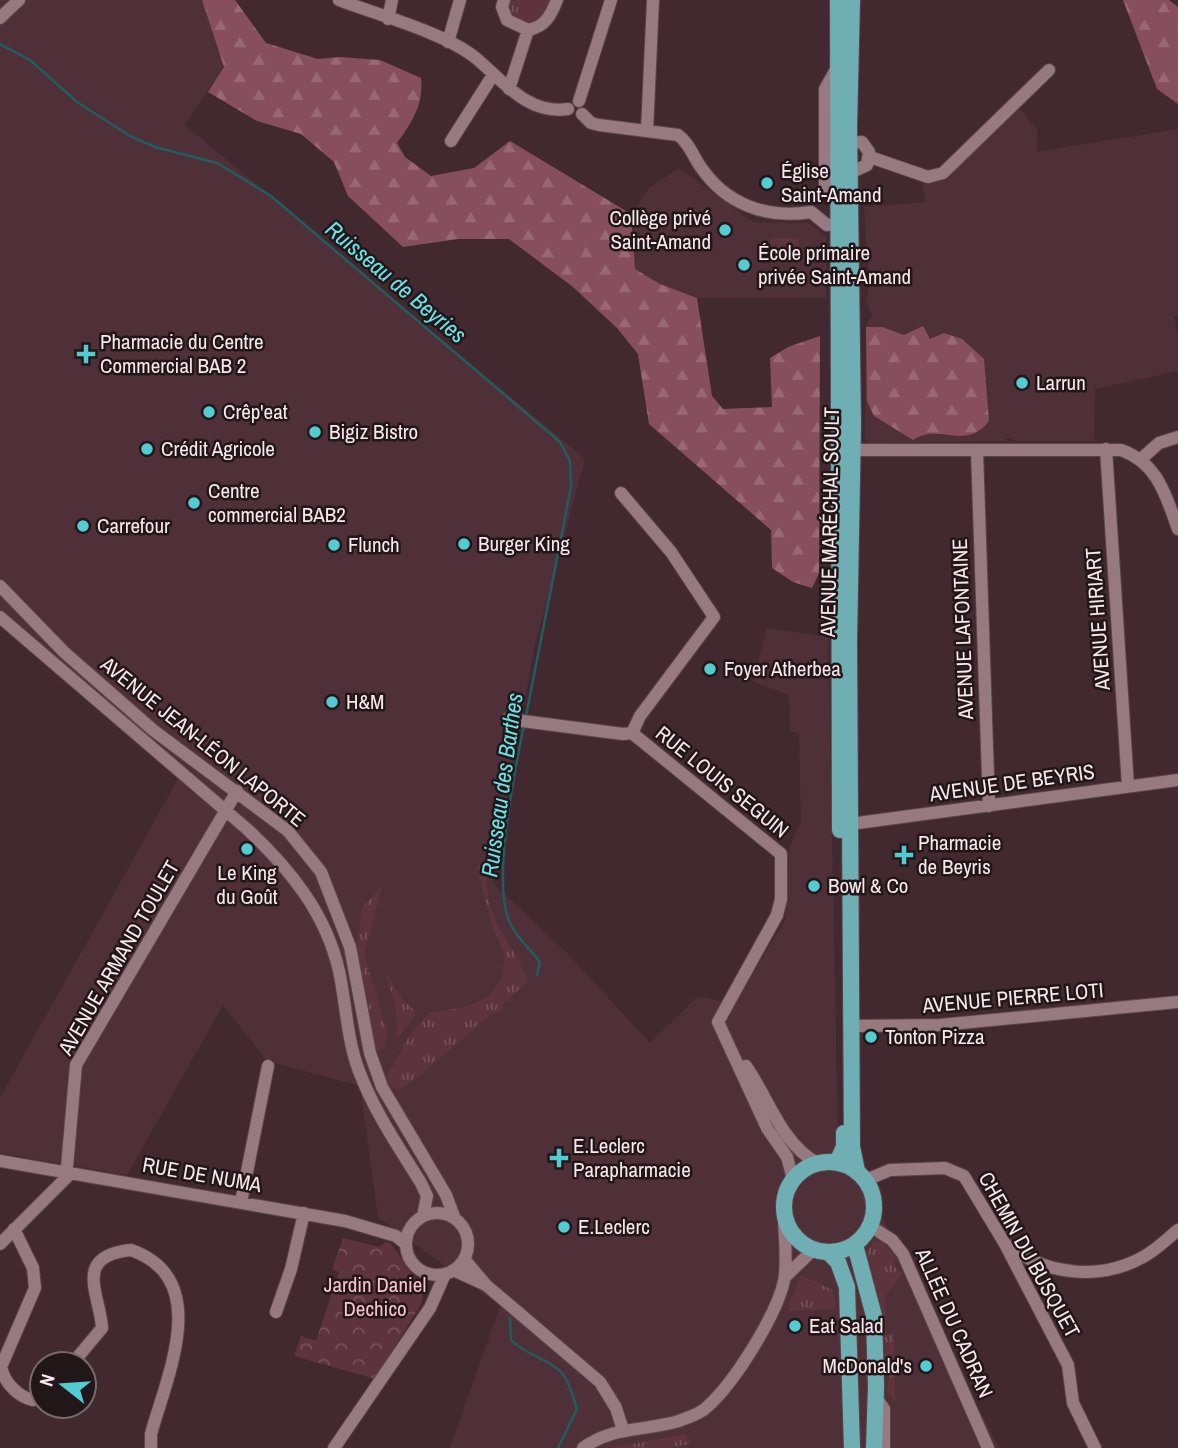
<svg xmlns="http://www.w3.org/2000/svg" width="1178" height="1448" font-family="'Archivo Narrow',sans-serif">
  <defs>
    <pattern id="grass-tufts" width="24" height="20" patternUnits="userSpaceOnUse" patternTransform="scale(1.75)"><rect width="24" height="20" fill="#5d343e"/><path d="M3 7l-1-3M5 7V3M7 7l1-3M15 17l-1-3M17 17v-4M19 17l1-3" fill="none" stroke="#75515a"/></pattern>
    <pattern id="forest-firs" width="22" height="20" patternUnits="userSpaceOnUse" patternTransform="scale(1.75)"><rect width="22" height="20" fill="#874f5d"/><path d="M5 1l3.5 6h-7zM16 11l3.5 6h-7z" fill="#996874"/></pattern>
    <pattern id="park-crowns" width="20" height="18" patternUnits="userSpaceOnUse" patternTransform="scale(1.75)"><rect width="20" height="18" fill="#5d343e"/><path d="M2 6a3 3 0 1 1 6 0M12 15a3 3 0 1 1 6 0" fill="none" stroke="#75515a"/></pattern>
  </defs>
  <rect width="100%" height="100%" fill="#42292f"/>
  <path fill="#503038" d="M0 0H202L224 67 185 125 585 459 535 644 507 795 494 884 565 951 650 1043 697 997 735 1003 785 921 790 847 801 821 799 733 790 732 789 695 753 682 767 628 828 637 838 1138 853 1160 999 1448H450L500 1306 378 1217 360 1086 267 1061 223 1005 127 1175 0 1153V1098L178 779 0 625Z
    M1018 107 1037 129V152L1178 129V314L1174 316 1178 335V371L1095 389 1094 441H1018L1007 438 1005 441 870 443 865 439 866 325 872 316 866 300 869 286 864 207 926 202 922 184Z
    M679 168 753 222 808 223 826 236V298H697L660 284 635 269 631 214 649 188Z"/>
  <path fill="url(#grass-tufts)" d="M505 0H556L534 26 510 19Z
    M491 852C476 913 507 931 528 981L510 998V1004L507 1000 501 1006 504 1010 490 1015 417 1078 398 1090 389 1084 387 1076 408 1038 429 1013 469 1006 489 996 501 980 505 955 492 925 477 867Z
    M382 886 364 954 387 1032 384 1048 377 1052 357 948 362 908Z
    M386 973 402 999 415 1011V1015L397 1039 396 1009Z
    M874 1241 883 1242 898 1260 893 1262 898 1272 904 1271 885 1296 886 1335 894 1334 895 1401 887 1391 890 1371 885 1363 884 1328 878 1327 866 1253Z
    M801 1275 833 1290 836 1309 790 1311 789 1305Z
    M685 1434 692 1444 667 1448H610Z"/>
  <path fill="url(#forest-firs)" d="M202 0H235L266 43 318 59 340 57 380 60 421 78C424 104 412 122 397 143L405 157 431 176 474 168 510 141 631 214 635 269 660 284 697 298 712 396 723 409 772 407 770 358 788 347 820 336 819 573 812 588 793 582 772 568 771 530 649 424 638 354 617 328 573 287 509 239H458L403 247 348 196 334 162 301 134 257 121 208 92 224 67Z
    M1123 0H1169L1178 7V104L1157 89Z
    M923 326 930 339 944 333 962 339 984 359 989 421C965 452 940 422 913 440L874 416 867 401 866 327H882L904 335Z"/>
  <path fill="url(#park-crowns)" d="M343 1238 379 1247 386 1242 391 1244 424 1291 421 1304 375 1379 294 1356 301 1336 316 1341 339 1272 332 1269Z"/>
  <path fill="#5d343e" d="M770 238H798L799 257H770Z"/>
  <g fill="none" stroke-linecap="round" stroke-linejoin="round">
    <path stroke="#215d5f" stroke-width="2.5" d="M0 44 30 60 77 102 130 136 155 147 217 163 271 196 560 442 570 461 571 487 526 716
      M524 725C515 771 491 882 510 923 516 937 531 950 540 962L537 975
      M510 1318 511 1340C525 1355 550 1359 562 1373 570 1383 573 1397 577 1409L558 1448"/>
    <g stroke="#5a454a" stroke-width="14">
      <path id="minor" d="M339 0C378 15 446 33 477 59 504 82 528 115 568 109
        M504 0 502 7 507 20 528 30 509 89
        M0 18 19 0
        M388 19 392 0
        M528 30C545 27 551 15 557 0
        M448 42 460 0
        M579 101 611 0
        M582 114 591 123 599 125 678 135C689 143 693 156 700 166 726 205 767 219 811 212
        M647 131 653 0
        M451 141 493 75
        M842 143 862 142 869 152 867 165 850 173
        M870 157 928 177 943 173 1049 70
        M825 191V89L838 66
        M811 212 827 225 844 224
        M1106 449 1128 786
        M851 450H1121C1158 463 1166 496 1178 529
        M977 451 989 806
        M1141 459 1159 443 1178 437
        M621 493 671 552 714 617 640 716 632 733
        M0 586 64 652 153 730 288 831 321 872 350 947 370 1053 382 1087 446 1195 455 1219
        M0 617 247 829C289 868 326 913 339 971 346 1003 347 1040 359 1071 374 1111 398 1146 421 1183L427 1196 423 1216
        M507 719 623 734 632 733 781 854V899L777 915 718 1022 767 1128 787 1157 793 1179
        M850 824 1178 780
        M851 1026 940 1025 1178 1002
        M746 1066C769 1099 781 1143 817 1163
        M0 1161 345 1221 396 1236 406 1244
        M866 1180 890 1170 945 1168 964 1176 1005 1244 1068 1365 1073 1403 1095 1448
        M241 1202 268 1066
        M406 1244a31 31 0 1 1 62 0a31 31 0 1 1-62 0Z
        M870 1226 892 1240 903 1254 988 1448
        M14 1229 33 1268 35 1288 1 1367C4 1382 18 1397 33 1400L42 1395
        M0 1244 66 1178 76 1065 237 791
        M1008 1246C1047 1275 1100 1281 1143 1257 1155 1251 1167 1239 1178 1230
        M464 1259 486 1285 600 1382 616 1408 623 1430
        M453 1270 486 1285
        M785 1277 813 1250
        M276 1312 291 1269 304 1213
        M72 1364 102 1328C100 1294 72 1256 131 1250 213 1279 167 1375 151 1434V1448
        M875 1396 884 1409V1448
        M334 1448 430 1308 445 1274
        M583 1448C612 1426 646 1431 679 1421 689 1417 700 1414 707 1407 735 1382 776 1316 784 1281 788 1261 784 1237 784 1217"/>
    </g>
    <g stroke="#5a454a" stroke-width="18">
      <path id="major" d="M838 0 840 830
        M852 0 849 128 853 424 849 642 852 1147 857 1171
        M784 1207a45 45 0 1 1 90 0a45 45 0 1 1-90 0Z
        M837 1162 844 1147V1133
        M855 1245 874 1316 876 1387 874 1448
        M829 1253 838 1262 847 1287 852 1448"/>
    </g>
    <use href="#minor" stroke="#977a80" stroke-width="12"/>
    <use href="#major" stroke="#6fafb4" stroke-width="16"/>
  </g>
  <g fill="#52ccd0" stroke="#211618" stroke-width="2.5">
    <circle cx="767" cy="183" r="7"/>
    <circle cx="725" cy="230" r="7"/>
    <circle cx="744" cy="265" r="7"/>
    <path d="M82.5 343.5h7v7h7v7h-7v7h-7v-7h-7v-7h7z"/>
    <circle cx="1022" cy="383" r="7"/>
    <circle cx="209" cy="412" r="7"/>
    <circle cx="315" cy="432" r="7"/>
    <circle cx="147" cy="449" r="7"/>
    <circle cx="194" cy="503" r="7"/>
    <circle cx="83" cy="526" r="7"/>
    <circle cx="464" cy="544" r="7"/>
    <circle cx="334" cy="545" r="7"/>
    <circle cx="710" cy="669" r="7"/>
    <circle cx="332" cy="702" r="7"/>
    <circle cx="247" cy="849" r="7"/>
    <path d="M900.5 844.5h7v7h7v7h-7v7h-7v-7h-7v-7h7z"/>
    <circle cx="814" cy="886" r="7"/>
    <circle cx="871" cy="1037" r="7"/>
    <path d="M555.5 1147.5h7v7h7v7h-7v7h-7v-7h-7v-7h7z"/>
    <circle cx="564" cy="1227" r="7"/>
    <circle cx="795" cy="1326" r="7"/>
    <circle cx="926" cy="1366" r="7"/>
  </g>
  <g text-anchor="middle" stroke-width="5" stroke-linejoin="round" paint-order="stroke">
    <g font-size="21" fill="#f9e8eb" stroke="#211618" text-anchor="start">
      <text x="781" y="178">Église<tspan x="781" dy="24">Saint-Amand</tspan></text>
      <text x="711" y="225" text-anchor="end">Collège privé<tspan x="711" dy="24">Saint-Amand</tspan></text>
      <text x="758" y="260">École primaire<tspan x="758" dy="24">privée Saint-Amand</tspan></text>
      <text x="100" y="349">Pharmacie du Centre<tspan x="100" dy="24">Commercial BAB 2</tspan></text>
      <text x="1036" y="390">Larrun</text>
      <text x="223" y="419">Crêp'eat</text>
      <text x="329" y="439">Bigiz Bistro</text>
      <text x="161" y="456">Crédit Agricole</text>
      <text x="208" y="498">Centre<tspan x="208" dy="24">commercial BAB2</tspan></text>
      <text x="97" y="533">Carrefour</text>
      <text x="478" y="551">Burger King</text>
      <text x="348" y="552">Flunch</text>
      <text x="724" y="676">Foyer Atherbea</text>
      <text x="346" y="709">H&amp;M</text>
      <text x="918" y="850">Pharmacie<tspan x="918" dy="24">de Beyris</tspan></text>
      <text x="247" y="880" text-anchor="middle">Le King<tspan x="247" dy="24">du Goût</tspan></text>
      <text x="828" y="893">Bowl &amp; Co</text>
      <text x="885" y="1044">Tonton Pizza</text>
      <text x="573" y="1153">E.Leclerc<tspan x="573" dy="24">Parapharmacie</tspan></text>
      <text x="578" y="1234">E.Leclerc</text>
      <text x="809" y="1333">Eat Salad</text>
      <text x="912" y="1373" text-anchor="end">McDonald's</text>
    </g>
    <g font-size="21" fill="#f9e8eb" stroke="#211618">
      <text transform="translate(830 522) rotate(-89)" y="7">AVENUE MARÉCHAL SOULT</text>
      <text transform="translate(1098 619) rotate(-94)" y="7">AVENUE HIRIART</text>
      <text transform="translate(963 629) rotate(-92)" y="7">AVENUE LAFONTAINE</text>
      <text transform="translate(203 742) rotate(39)" y="7">AVENUE JEAN-LÉON LAPORTE</text>
      <text transform="translate(722 782) rotate(39)" y="7">RUE LOUIS SEGUIN</text>
      <text transform="translate(1012 783) rotate(-8)" y="7">AVENUE DE BEYRIS</text>
      <text transform="translate(119 958) rotate(-60)" y="7">AVENUE ARMAND TOULET</text>
      <text transform="translate(1013 998) rotate(-5)" y="7">AVENUE PIERRE LOTI</text>
      <text transform="translate(202 1175) rotate(10)" y="7">RUE DE NUMA</text>
      <text transform="translate(1029 1255) rotate(61)" y="7">CHEMIN DU BUSQUET</text>
      <text transform="translate(954 1323) rotate(66)" y="7">ALLÉE DU CADRAN</text>
    </g>
    <g font-size="21" fill="#fac3cf" stroke="#211618">
      <text x="375" y="1292">Jardin Daniel<tspan x="375" dy="24">Dechico</tspan></text>
    </g>
    <g font-size="23" font-style="italic" fill="#6ce3e6" stroke="#211618">
      <text transform="translate(396 282) rotate(40)" y="8">Ruisseau de Beyries</text>
      <text transform="translate(502 785) rotate(-82)" y="8">Ruisseau des Barthes</text>
    </g>
  </g>
  <g transform="translate(63 1385) rotate(287)"><circle r="33" fill="#211618" stroke="#776a6c" stroke-width="2"/>
  <path d="M0-5L12 26L0 18L-12 26Z" fill="#52ccd0"/>
  <text y="-10" font-size="19" font-weight="bold" text-anchor="middle" fill="#f9e8eb">N</text>
  </g>
</svg>
